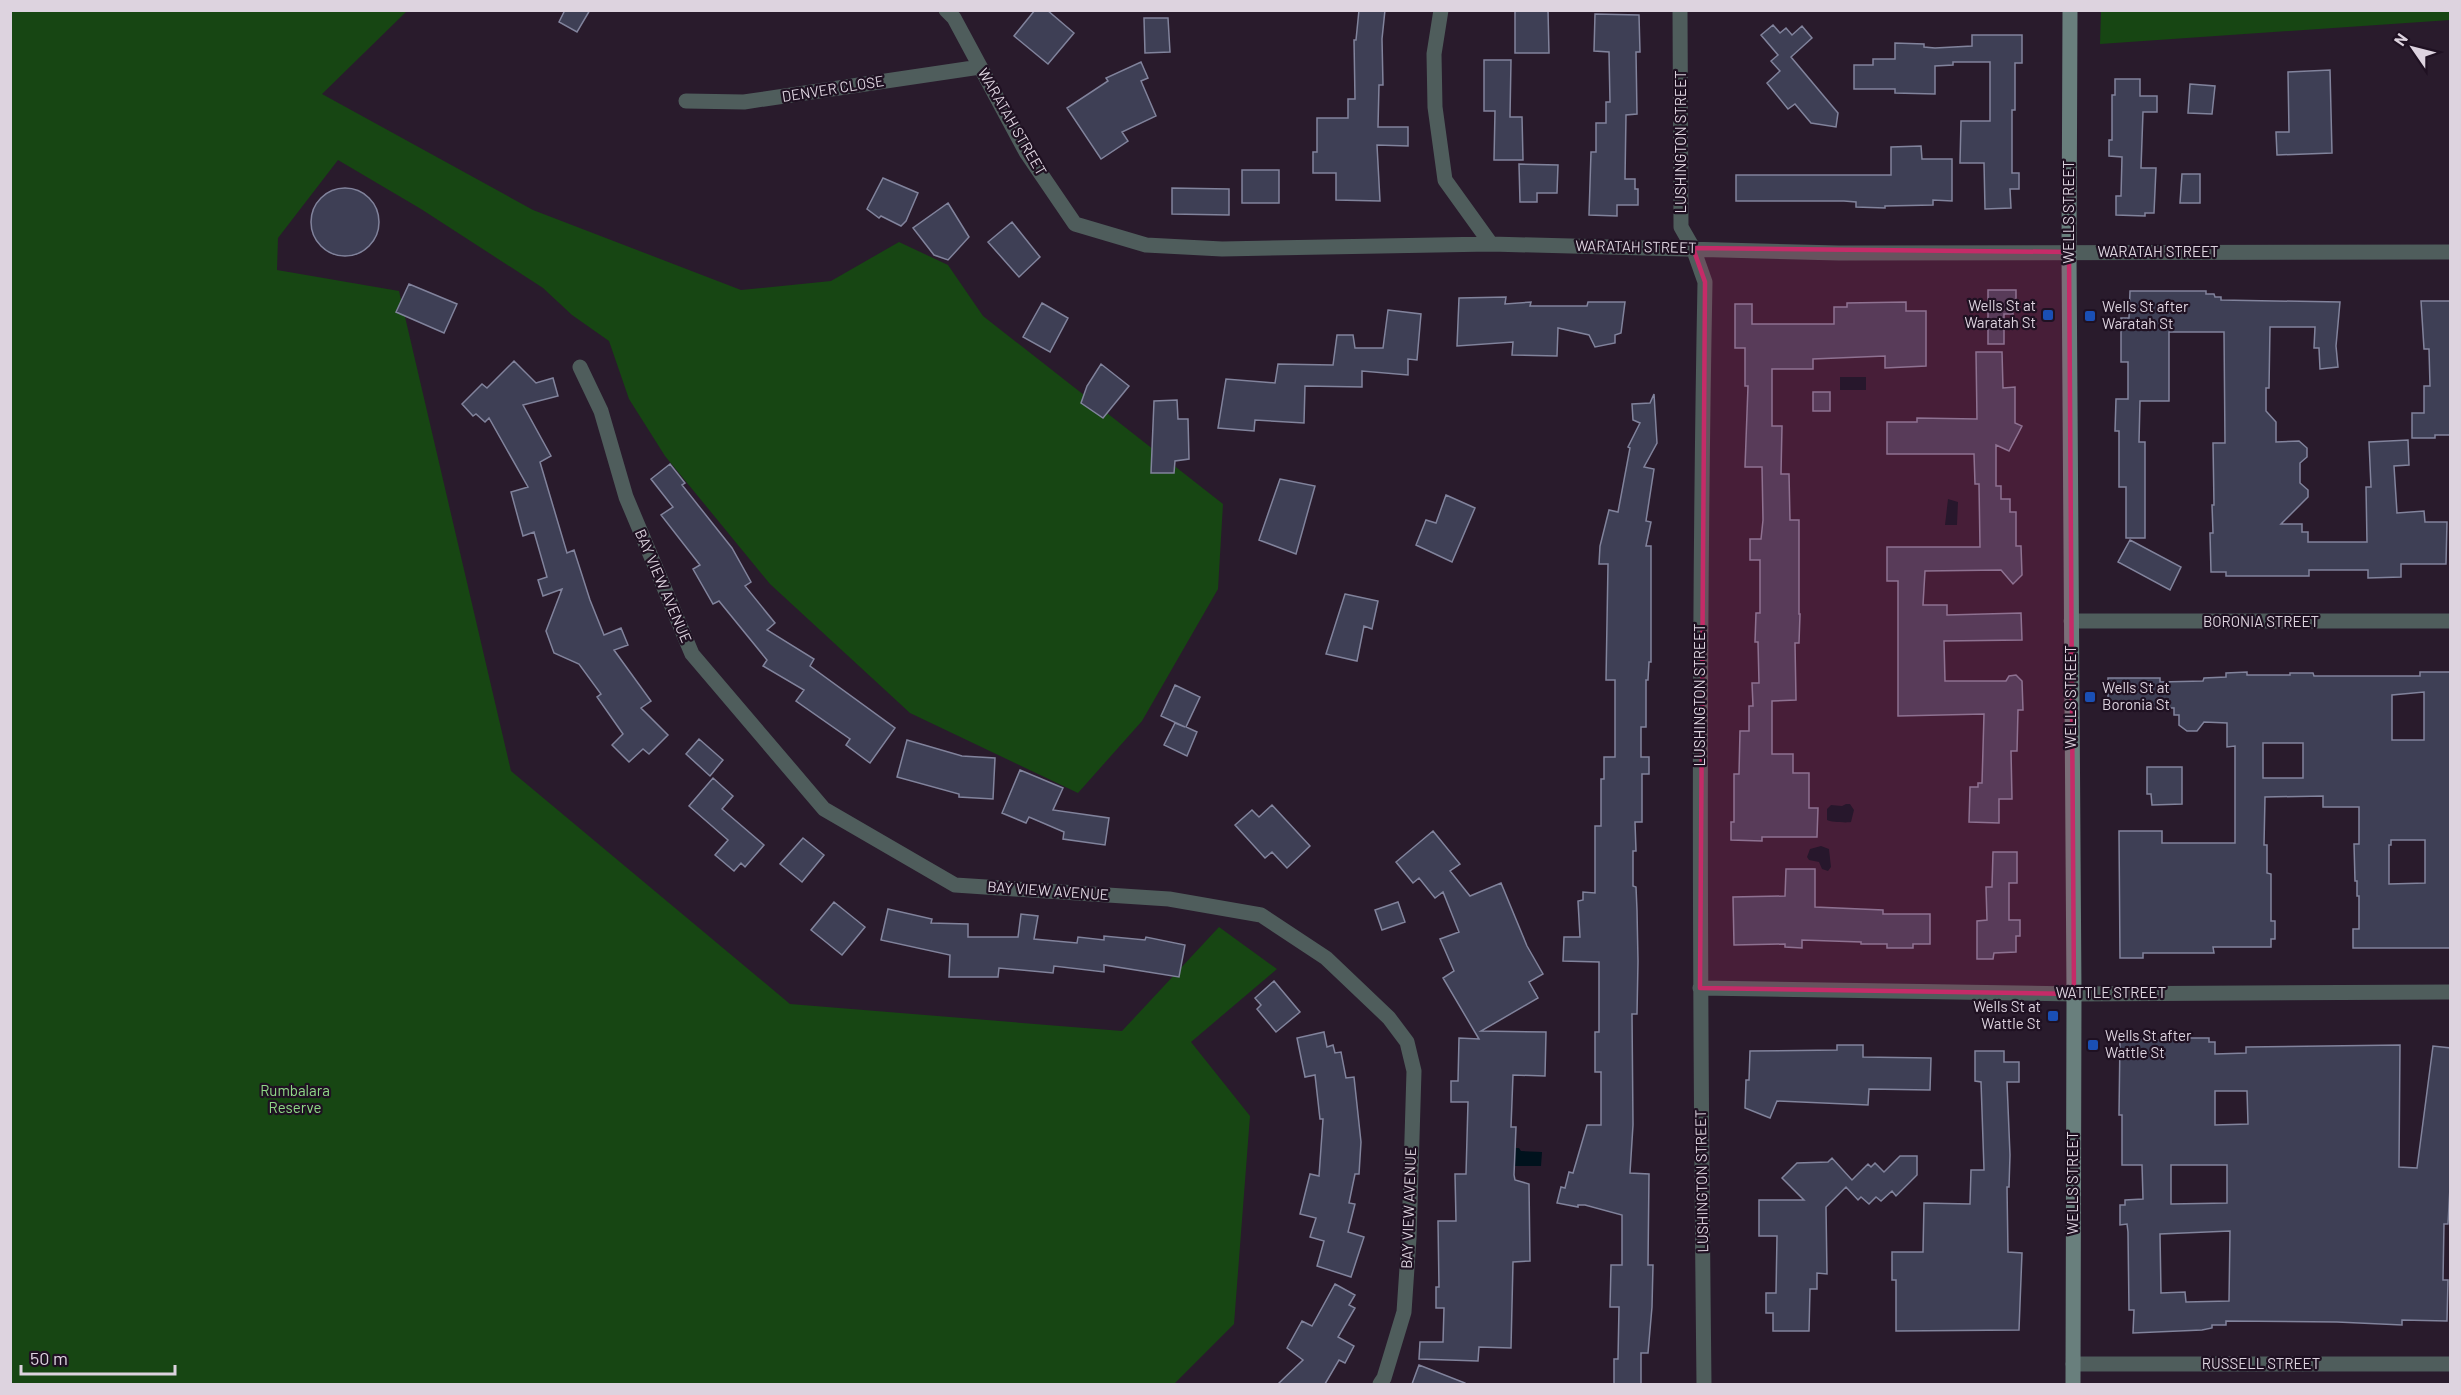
<svg xmlns="http://www.w3.org/2000/svg" width="2461" height="1395" font-family="Barlow,sans-serif">
  <rect width="100%" height="100%" fill="#291b2c"/>
  <path fill="#174613" d="M10 11H407L322 94 533 210 741 290 831 281 899 242 948 265 983 316 1223 504 1218 589 1142 721 1078 793 910 713 770 584 665 456 629 399 609 341 572 315 543 288 421 209 338 160 278 238 277 270 399 291 511 771 790 1004 1122 1031 1219 927 1277 969 1191 1042 1250 1116 1234 1324 1174 1384H11Z
    M2101 11 2450 10V20L2100 44Z"/>
  <path fill="#00121d" d="M1840 377H1866V390H1840Z
    M1948 499 1958 502 1957 525H1945Z
    M1846 804H1850L1854 810 1851 822C1847 823 1830 822 1827 820V809L1831 805 1842 806Z
    M1821 846 1829 849 1831 867 1828 871 1822 869 1819 862 1809 860 1807 857 1810 849Z
    M1515 1148H1519L1521 1151 1542 1152 1541 1166H1515Z"/>
  <path fill="#3e3f55" stroke="#81839c" stroke-width="1.5" fill-rule="evenodd" d="M565 10H590L577 32 559 22Z
    M1035 10H1047L1074 33 1048 64 1014 36Z
    M1359 10H1385L1382 39 1383 85H1379L1378 127H1408V146L1377 145 1380 201 1336 200V173H1313V152H1317V118H1348V99H1355L1354 40H1356Z
    M1515 10H1548L1549 53H1515Z
    M1595 14 1639 15 1640 52H1636L1637 114 1626 115 1625 179H1635V189H1638V205H1617V216L1589 215 1591 152H1596V123H1606V102H1610L1609 52 1594 51Z
    M1144 18H1168L1170 52 1145 53Z
    M1773 25 1780 33 1786 28 1792 35 1802 26 1812 38 1791 57 1838 113 1836 127 1811 123 1795 104 1788 109 1767 83 1780 71 1771 61 1778 55 1761 35Z
    M1972 35H2022V63H2015V110H2012V173H2019V189H2010L2011 208 1985 209 1984 163H1960L1961 121H1990V62H1953V65L1935 66V94L1895 93V89H1854V65H1873V59H1895V43L1924 44V47L1935 48 1972 46Z
    M1484 60H1511L1510 117H1522L1523 160H1494L1495 111H1484Z
    M1141 62 1148 78 1141 81 1156 116 1122 132 1128 141 1101 159 1067 108 1108 81 1106 78Z
    M2330 70 2332 153 2277 155 2276 132H2289L2288 72Z
    M2115 79H2140V96H2157V112H2143L2141 168H2156L2154 213H2145V216L2116 215V196H2121L2122 157 2109 156V140H2112V95H2115Z
    M2190 84 2215 86 2212 114 2188 113Z
    M1921 146 1922 159H1952V201L1933 200V205L1885 206V208L1856 207V202L1844 201H1736V175H1891V147Z
    M1519 164 1558 165 1557 193H1537V202H1520Z
    M1242 170H1279V203H1242Z
    M2182 174H2200V203H2180Z
    M883 178 918 193 906 221 901 226 881 216 879 218 867 209Z
    M1172 188 1229 189V215L1172 214Z
    M311 222a34 34 0 1 1 68 0a34 34 0 1 1-68 0Z
    M948 203 969 237 948 260 934 255 913 228Z
    M1012 222 1040 257 1019 277 988 242Z
    M409 284 457 304 444 333 396 312Z
    M1988 290H2016V307H2012L2013 314H2004V344H1988Z
    M2130 291H2206V294H2214L2215 297H2221V300L2340 302 2336 346 2338 367 2320 369 2319 348H2314L2315 327H2270L2269 388H2266V411L2276 422V442L2299 441 2307 448V457L2300 463V483L2308 490V497L2281 524H2302V532H2308V542H2367L2366 487H2371L2369 442 2408 440 2409 465 2394 466 2397 513 2424 511 2425 522H2447L2446 564H2401V577L2368 578V570H2309V576H2226V572H2211L2210 533H2213L2212 505H2214L2213 443H2225L2224 332H2169V401H2140L2139 442H2145V538H2126V487H2119V431H2115L2116 399H2128V362H2121V318H2129Z
    M1506 297 1505 304 1531 302 1530 306H1587L1588 302H1625L1621 333 1615 335V343L1595 347 1589 335 1558 328 1557 356 1512 355 1513 342 1457 346 1459 298Z
    M2421 301H2451V435H2435V438H2412V413H2424V386H2430L2429 349H2424Z
    M1906 302V311H1926V366L1885 368V356L1813 359V369H1772V426H1782L1781 474H1789L1790 520H1799V614H1800L1799 643H1795L1796 700 1772 701V754H1793V773H1809V808H1818L1817 837H1762V841L1731 840V822H1734V774H1739L1740 731H1749V706H1753L1752 683H1759L1758 642H1755L1756 613H1760V560H1750V539H1761L1763 520 1762 467H1745L1748 386H1745V348H1735V304H1752V324H1834V307H1847V303Z
    M1042 303 1068 318 1050 352 1023 337Z
    M1388 310 1421 314 1417 360 1408 359V375L1362 371V387L1305 386 1304 423 1255 420 1254 431 1218 428 1226 379 1275 383 1278 364 1333 365 1337 335H1353L1355 348H1383Z
    M1976 352H2002L2003 388 2015 387V423L2022 426 2009 451 1996 445V486H2001V499H2010V512H2016V546H2021L2022 575 2013 584 2001 570 1925 571 1923 605H1947V615L2021 613 2022 640 1944 641 1945 681H2006L2009 676 2016 675 2022 681 2023 710H2018L2017 751H2011L2012 799H1999V823L1969 822 1970 787H1978V783H1982L1984 714 1898 716V581H1887V547H1980L1979 484H1975L1974 454H1887V422H1917V418L1977 419Z
    M514 361 536 383 553 378 558 396 523 405 551 456 540 462 567 553 574 550 590 600 604 635 621 628 628 645 614 650 651 701 641 708 668 735 649 754 643 749 629 762 612 745 623 734 597 697 601 694 579 664 554 653 546 631 562 589 543 596 538 580 547 577 534 532 523 536 511 492 528 487 489 418 485 422 476 414 473 416 462 404 482 384 487 388Z
    M1101 364 1129 386 1103 418 1081 403 1087 386Z
    M1813 392H1830V411H1813Z
    M1654 394 1657 443 1644 467 1654 469 1646 521 1651 522 1646 546H1651V662H1649L1648 680H1646V727H1641V757H1649V774H1642V822H1635L1636 851H1633V886L1636 887 1637 910 1638 961 1637 1014H1632L1633 1125 1630 1173 1649 1174 1648 1265H1653L1652 1307 1648 1353H1641V1384H1614V1359H1618L1619 1307H1610L1611 1265H1622V1215L1585 1205H1578V1207L1557 1203 1561 1187 1565 1188 1569 1172 1573 1173 1587 1125H1601V1072H1595V1032H1599V962L1563 961 1564 937H1580L1578 901 1583 900V892L1595 893V826H1601V779H1604V757H1615V680H1606L1608 564H1599L1600 546 1609 510 1618 512 1630 448 1628 447 1640 423 1633 420 1632 404 1650 403Z
    M1177 400 1178 419H1188L1189 459 1175 461 1174 473H1151L1154 401Z
    M670 464 685 483 682 485 732 548 751 582 745 586 775 623 767 630 814 659 810 666 895 728 870 763 846 745 850 739 796 701 804 690 763 666 767 660 719 601 713 604 693 569 700 565 661 515 673 507 651 479Z
    M1280 479 1315 486 1296 554 1259 540Z
    M1446 495 1475 508 1452 562 1416 545 1426 520 1436 523Z
    M2130 540 2181 567 2170 590 2118 562Z
    M1345 594 1378 601 1372 629 1364 626 1357 661 1326 654Z
    M2247 672V675H2290V673H2313L2314 676H2420V672H2451V948H2353V929H2359V896H2357V881H2355L2354 844H2359V807H2323V796L2265 797 2264 845H2267V873L2271 874V921H2275V939H2271V947H2213L2214 953H2143V958H2120L2119 831H2162V843H2235V746L2227 747V723L2204 722 2197 731H2187L2179 725V715H2174V708L2108 707V678H2160V682L2203 681 2204 678 2226 677V673ZM2424 692V740H2392V695ZM2263 743H2303V778H2263ZM2391 840H2425V883L2389 884V845H2391Z
    M1175 685 1200 697 1186 727 1197 732 1187 756 1164 745 1175 723 1185 727 1161 716Z
    M699 739 723 760 710 776 686 754Z
    M907 740 962 756 995 758 993 799 959 797V794L897 777Z
    M2147 767H2182V804L2152 805 2151 794H2147Z
    M1020 770 1063 788 1053 810 1109 818 1105 845 1063 839 1064 832 1029 817 1026 823 1002 813Z
    M713 778 733 796 722 809 764 845 745 867 741 863 734 871 715 855 728 840 689 806Z
    M1272 805 1310 846 1287 868 1272 852 1265 858 1235 825 1252 810 1259 817Z
    M1433 831 1460 864 1450 871 1470 896 1501 883 1527 946 1543 974 1529 982 1538 998 1481 1031 1546 1032 1545 1076 1513 1075 1511 1127H1516L1514 1175 1515 1180 1529 1184 1530 1261 1513 1262 1511 1348 1479 1347 1478 1361 1419 1359 1420 1342H1443L1444 1308H1436V1287H1439L1438 1221H1456L1455 1174H1466L1468 1102H1451V1081H1458L1459 1038 1479 1039 1443 978 1454 971 1440 939 1459 932 1443 892 1435 898 1419 878 1413 883 1396 862Z
    M803 838 824 855 802 882 780 864Z
    M1993 852H2017V883H2009V920H2020V936H2016V952L1994 953 1993 959H1977V921L1987 920 1986 887H1992Z
    M1786 869H1815V907L1883 910V914H1930V944H1913V948H1887V944H1861V942L1802 940V948L1785 947V944L1734 945 1733 897 1785 896Z
    M834 902 865 927 842 955 811 930Z
    M1398 902 1405 922 1382 930 1375 910Z
    M888 909 932 919 931 923 968 924V937H1018L1021 914 1038 916 1034 939 1077 943 1078 937 1104 940V936L1145 940 1146 937 1185 945 1179 977 1104 965V972L1054 966 1053 973 999 968 998 977H949L950 955 881 940Z
    M1274 981 1300 1012 1276 1032 1257 1009 1261 1005 1255 998Z
    M1324 1032 1327 1047 1333 1045 1335 1053 1341 1052 1346 1078 1354 1077 1361 1142 1359 1174H1355L1349 1203 1355 1204 1348 1232 1364 1237 1351 1277 1317 1266 1324 1241 1310 1237 1316 1218 1300 1214 1310 1174 1319 1176 1323 1119H1320L1315 1075 1305 1077 1297 1038Z
    M2184 1038H2209V1042H2215V1054L2246 1053V1047L2400 1045 2399 1167 2417 1168 2433 1046 2451 1048V1169L2448 1224H2444L2443 1280H2448L2447 1321 2402 1320V1325L2337 1322 2226 1321V1325H2212V1328L2202 1330 2133 1333 2134 1310H2129L2128 1232 2127 1224 2120 1225V1205H2125V1200L2143 1199 2142 1165H2122V1115H2119L2120 1039 2184 1040ZM2215 1091H2247L2248 1124 2215 1125ZM2171 1165H2227V1203L2171 1204ZM2230 1231 2229 1301 2186 1302 2185 1292 2161 1293 2160 1234Z
    M1837 1045H1863V1057L1931 1058 1930 1090 1869 1089 1868 1105 1777 1101 1770 1118 1745 1108 1746 1080H1749L1750 1051 1837 1050Z
    M1975 1051H2004V1062H2019V1082H2007L2010 1155 2009 1187H2007L2008 1252 2022 1253 2019 1330 1896 1331V1280H1892V1252H1923L1924 1203 1970 1204 1971 1170H1984L1981 1082 1975 1081Z
    M1900 1156H1917V1175L1896 1196 1892 1191 1881 1201 1876 1197 1869 1204 1861 1197 1858 1200 1846 1187 1826 1207 1827 1274 1817 1273V1289H1810L1809 1331H1773V1313H1766V1293H1776L1777 1236H1759V1200H1804L1782 1178 1797 1163 1828 1162 1832 1158 1852 1180 1868 1164 1871 1167 1875 1163 1884 1172Z
    M1335 1284 1355 1295 1349 1305 1355 1308 1338 1337 1354 1346 1345 1363 1339 1360 1325 1384H1278L1303 1360 1287 1348 1302 1321 1312 1326Z
    M1419 1365 1465 1383V1384H1412Z"/>
  <g fill="none" stroke-linecap="round" stroke-linejoin="round">
    <path stroke="#4f5d5c" stroke-width="15" d="M946 10 954 18 1026 152 1075 224 1146 245 1222 249 1491 244 1839 253 2450 252
      M1441 10 1434 54 1435 107 1445 180 1491 244
      M1680 10 1681 227 1693 248 1705 282C1698 649 1700 1017 1704 1384
      M686 101 744 102 980 67
      M580 367 601 411 626 497 692 654 824 809 955 885 1169 899 1261 915 1326 958 1389 1018 1407 1042 1414 1071 1409 1238 1404 1312 1384 1378 1380 1384
      M2071 621H2450
      M1700 988 2074 994 2450 992
      M2073 1364H2450"/>
    <path stroke="#697f7d" stroke-width="15" d="M2070 10 2069 252 2074 994 2073 1384"/>
  </g>
  <path fill="#c52b68" fill-opacity="0.2" stroke="#c52b68" stroke-width="4.5" stroke-linejoin="round" d="M1693 248 2069 252 2074 994 1700 988 1705 282Z"/>
  <g fill="#1a4fb4" stroke="#1f1122" stroke-width="2">
    <rect x="2042" y="309" width="12" height="12" rx="3"/>
    <rect x="2084" y="310" width="12" height="12" rx="3"/>
    <rect x="2084" y="691" width="12" height="12" rx="3"/>
    <rect x="2047" y="1010" width="12" height="12" rx="3"/>
    <rect x="2087" y="1039" width="12" height="12" rx="3"/>
  </g>
  <g text-anchor="middle" stroke-width="4.5" stroke-linejoin="round" paint-order="stroke">
    <g font-size="15" fill="#ddd3df" stroke="#1f1122">
      <text transform="translate(833 89) rotate(-9)" y="5">DENVER CLOSE</text>
      <text transform="translate(1012 122) rotate(60)" y="5">WARATAH STREET</text>
      <text transform="translate(1681 142) rotate(-90)" y="5">LUSHINGTON STREET</text>
      <text transform="translate(2069 212) rotate(-90)" y="5">WELLS STREET</text>
      <text transform="translate(1636 247) rotate(1)" y="5">WARATAH STREET</text>
      <text x="2158" y="257">WARATAH STREET</text>
      <text transform="translate(663 586) rotate(67)" y="5">BAY VIEW AVENUE</text>
      <text x="2261" y="627">BORONIA STREET</text>
      <text transform="translate(1700 695) rotate(-90)" y="5">LUSHINGTON STREET</text>
      <text transform="translate(2071 697) rotate(-90)" y="5">WELLS STREET</text>
      <text transform="translate(1048 891) rotate(4)" y="5">BAY VIEW AVENUE</text>
      <text x="2111" y="998">WATTLE STREET</text>
      <text transform="translate(1702 1181) rotate(-91)" y="5">LUSHINGTON STREET</text>
      <text transform="translate(2073 1183) rotate(-90)" y="5">WELLS STREET</text>
      <text transform="translate(1409 1208) rotate(-88)" y="5">BAY VIEW AVENUE</text>
      <text x="2261" y="1369">RUSSELL STREET</text>
    </g>
    <g font-size="15" fill="#ddd3df" stroke="#1f1122" text-anchor="start">
      <text x="2036" y="311" text-anchor="end">Wells St at<tspan x="2036" dy="17">Waratah St</tspan></text>
      <text x="2102" y="312">Wells St after<tspan x="2102" dy="17">Waratah St</tspan></text>
      <text x="2102" y="693">Wells St at<tspan x="2102" dy="17">Boronia St</tspan></text>
      <text x="2041" y="1012" text-anchor="end">Wells St at<tspan x="2041" dy="17">Wattle St</tspan></text>
      <text x="2105" y="1041">Wells St after<tspan x="2105" dy="17">Wattle St</tspan></text>
    </g>
    <g font-size="15" fill="#90d988" stroke="#1f1122">
      <text x="295" y="1096">Rumbalara<tspan x="295" dy="17">Reserve</tspan></text>
    </g>
  </g>
  <rect width="2461" height="1395" fill="none" stroke="#ddd3df" stroke-width="24"/>
  <g transform="translate(2413 48) rotate(305)" stroke="#1f1122" stroke-width="4.5" paint-order="stroke">
  <path d="M0-4.5L10 22L0 15L-10 22Z" fill="#ddd3df"/>
  <text y="-9" font-size="16" font-weight="bold" text-anchor="middle" fill="#ddd3df">N</text>
  </g>
  <path d="M21 1365v9h154v-9" fill="none" stroke="#ddd3df" stroke-width="3"/>
  <text x="30" y="1365" font-size="18" fill="#ddd3df" stroke="#1f1122" stroke-width="4.5" paint-order="stroke">50 m</text>
</svg>
